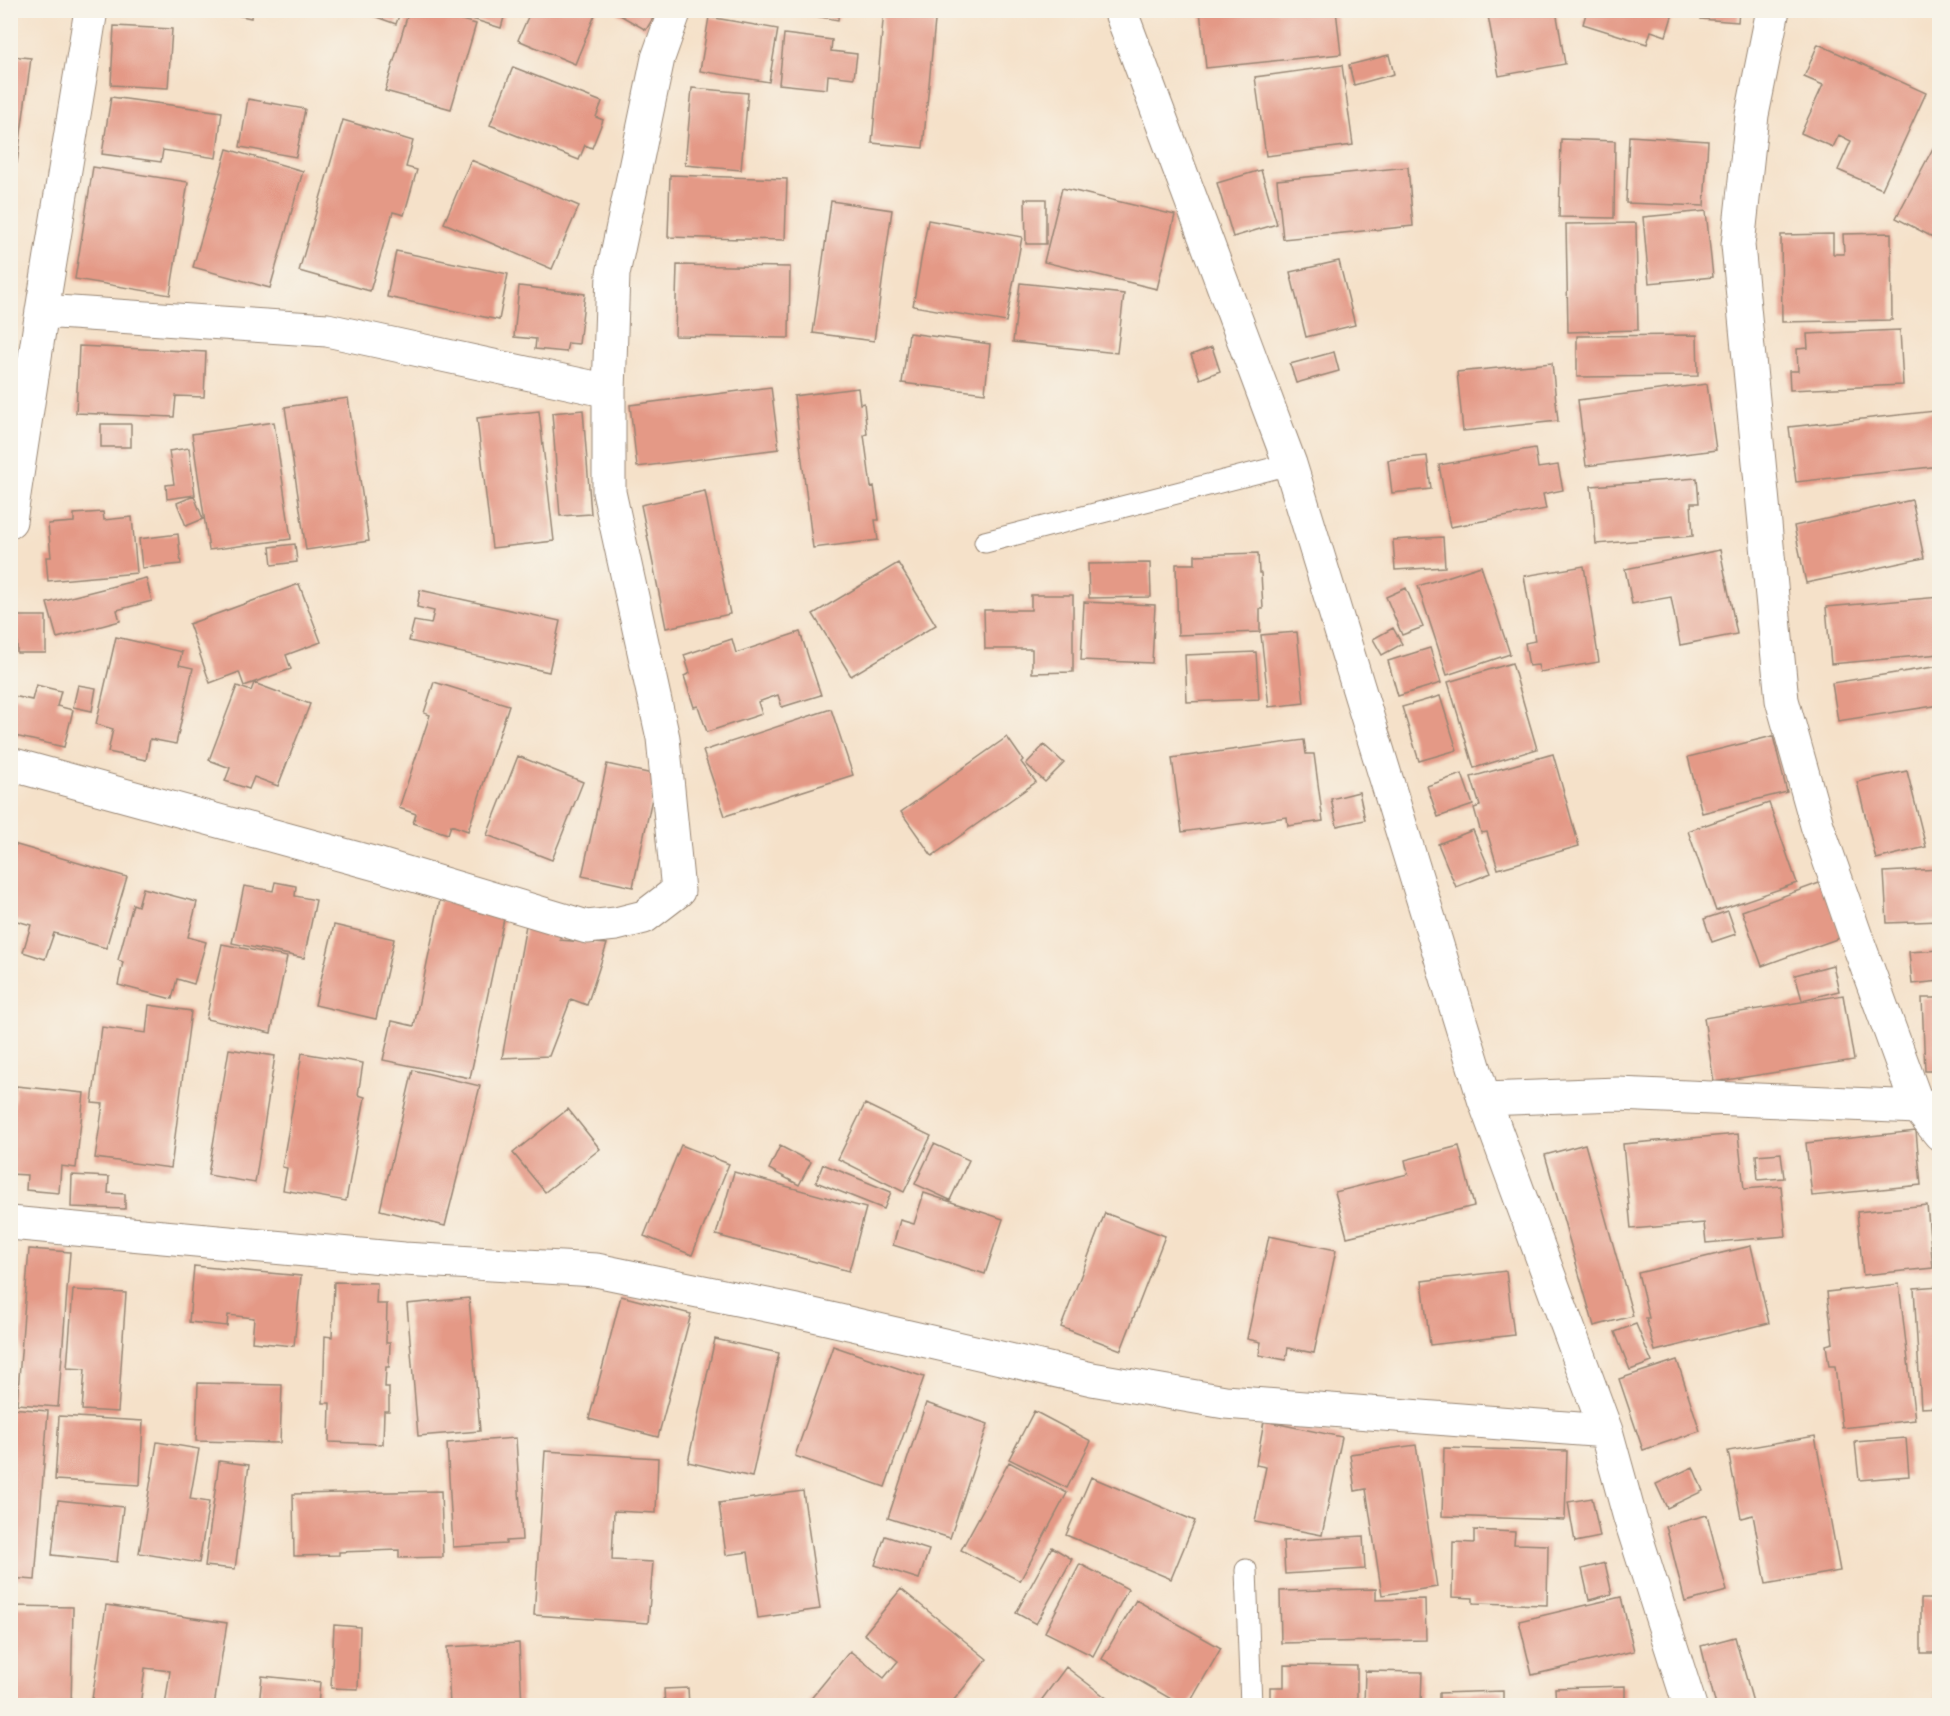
<svg xmlns="http://www.w3.org/2000/svg" width="1950" height="1716" font-family="Delius,sans-serif">
  <rect width="100%" height="100%" fill="#f7f3e8"/>
  <filter id="ink" filterUnits="userSpaceOnUse"><feTurbulence type="fractalNoise" baseFrequency=".0167" numOctaves="2"/><feDisplacementMap in="SourceGraphic" scale="12" xChannelSelector="R" yChannelSelector="G"/><feConvolveMatrix kernelMatrix="1 2 1 2 8 2 1 2 1" color-interpolation-filters="sRGB"/></filter>
  <filter id="wash" filterUnits="userSpaceOnUse"><feTurbulence type="fractalNoise" baseFrequency=".008" numOctaves="4" result="noise"/><feDisplacementMap in="SourceGraphic" scale="24" xChannelSelector="R" yChannelSelector="G"/><feGaussianBlur stdDeviation="1.35" result="paint"/><feColorMatrix in="noise" values="0 0 0 0 0 0 0 0 0 0 0 0 0 0 0 0 0 1.4 0 .05"/><feComposite in="paint" operator="in"/></filter>
  <g filter="url(#wash)">
    <rect width="100%" height="100%" fill="#f5e1c9"/>
    <g id="blocks">
      <path fill="#e49986" d="M214 10H252L251 18Z
        M357 10H401L396 24Z
        M409 10H427L476 24 451 109 385 91Z
        M443 10H506L501 28Z
        M531 10H597L575 64 518 40Z
        M620 10H658L646 30 618 14Z
        M779 10H839L838 20Z
        M884 10H936L923 148 872 143Z
        M1200 10H1336L1341 54 1206 68Z
        M1429 10H1452V11L1430 16Z
        M1487 10H1556L1565 64 1499 76Z
        M1587 10H1674L1666 36 1651 31 1647 44 1583 24Z
        M1702 10H1739L1738 22 1701 19Z
        M709 17 778 29 769 82 700 71Z
        M114 26 172 29 168 88 111 85Z
        M784 34 832 40 831 51 857 54 854 78 828 75 827 89 779 84Z
        M1818 44 1926 93 1882 189 1838 170 1851 141 1839 135 1833 147 1801 133 1823 85 1804 77Z
        M1389 55 1394 74 1354 85 1349 65Z
        M10 56 31 58 17 163 10 162Z
        M1342 65 1353 145 1266 156 1255 77Z
        M513 67 602 102 596 117 603 120 592 148 585 145 579 160 490 125Z
        M692 88 748 93 741 170 685 165Z
        M111 97 222 112 216 158 163 150 161 162 102 154Z
        M248 99 305 109 296 157 240 147Z
        M343 120 413 141 406 167 417 170 404 215 393 212 370 291 299 271Z
        M1940 135V241L1896 218Z
        M1629 136 1708 141 1704 206 1626 203Z
        M1561 139 1615 141 1614 218 1559 217Z
        M227 149 303 171 270 288 193 267Z
        M471 160 579 206 552 269 444 223Z
        M93 167 188 182 170 295 75 279Z
        M1408 167 1413 226 1283 239 1277 180Z
        M1261 170 1277 224 1233 237 1217 183Z
        M670 175 787 179 785 240 668 237Z
        M1062 188 1175 215 1157 289 1044 262Z
        M1025 199H1046V244H1026Z
        M831 201 892 210 874 341 813 333Z
        M1706 211 1713 277 1649 283 1643 217Z
        M928 220 1022 237 1006 322 913 306Z
        M1636 223 1638 330 1568 332 1566 224Z
        M1891 233 1892 320 1782 322 1781 235 1833 234V254H1844L1843 234Z
        M396 251 508 274 499 320 387 297Z
        M1339 261 1355 325 1306 337 1290 272Z
        M677 265 790 267 789 338 675 336Z
        M1020 283 1124 294 1117 353 1013 342Z
        M519 286 585 294 579 344 568 343 566 352 535 349 536 339 514 337Z
        M1900 330 1903 385 1790 390 1789 371H1798L1797 349 1808 348 1807 334Z
        M909 333 990 344 985 393 902 383Z
        M1697 335 1698 376 1577 377V336Z
        M79 346 206 352 204 397 176 396 174 417 76 413Z
        M1212 347 1220 371 1200 379 1191 355Z
        M1334 352 1339 371 1296 383 1290 364Z
        M1552 363 1558 421 1463 431 1457 372Z
        M1707 384 1716 450 1586 466 1578 400Z
        M771 387 779 449 637 467 630 405Z
        M858 388 860 404 864 403 867 434 864 435 871 487 874 486 879 520H875L878 540 813 548 794 396Z
        M348 398 369 541 306 550 285 407Z
        M583 410 591 514 560 516 552 413Z
        M539 411 554 541 492 548 477 418Z
        M1935 411 1940 466 1796 482 1789 427Z
        M274 422 291 539 209 550 192 434Z
        M101 424H131V447H101Z
        M189 448 195 495 167 499 166 485 174 484 169 451Z
        M1535 448 1538 468 1558 465 1563 490 1543 494 1546 509 1450 527 1439 465Z
        M1427 456 1431 489 1392 493 1388 460Z
        M1697 478 1699 503H1691L1693 536 1596 544 1591 486Z
        M705 491 730 614 666 628 641 505Z
        M194 496 203 519 186 526 177 503Z
        M1912 500 1924 558 1806 583 1794 526Z
        M103 512 104 520 132 517 137 573 48 581 46 557H51L48 524 74 522V514Z
        M178 534 181 564 142 568 139 539Z
        M1443 537 1445 567 1395 570 1393 540Z
        M295 544 297 562 272 565 270 547Z
        M1720 550 1737 634 1680 645 1671 597 1632 604 1625 569Z
        M1258 553 1259 573H1261L1263 609H1260V632L1178 635 1176 564H1195V555Z
        M898 563 936 625 851 676 813 614Z
        M1150 563 1151 597 1089 598 1088 564Z
        M1481 566 1510 654 1447 675 1418 586Z
        M1584 566 1599 662 1540 672 1538 665 1529 666 1525 643 1535 641 1524 576Z
        M146 578 152 601 117 610 120 621 57 638 47 603Z
        M299 584 321 642 286 655 291 669 244 686 239 672 210 683 189 624Z
        M1406 588 1423 627 1402 635 1386 597Z
        M420 590 560 621 549 672 409 641 414 621 431 624 434 611 417 607Z
        M1031 595H1073V672L1032 673V649H985L984 610H1031Z
        M1940 597V654L1831 664 1826 607Z
        M1084 602 1155 605 1152 663 1081 660Z
        M17 616H46V653H17Z
        M1393 628 1402 644 1382 655 1373 639Z
        M800 632 821 695 782 707 778 695 758 702 762 714 707 732 698 706 694 707 684 676 690 673 684 655 732 639 736 653Z
        M1297 632 1304 703 1269 707 1261 635Z
        M116 637 182 652 179 665 193 668 176 744 150 739 146 760 108 752 113 729 96 724Z
        M1430 648 1441 683 1398 696 1388 661Z
        M1256 652 1259 699 1187 702 1185 655Z
        M1512 663 1537 749 1474 768 1448 682Z
        M1940 666V705L1838 721 1832 683Z
        M434 682 509 705 468 831 451 825 448 834 413 823 416 814 399 808 430 715 424 713Z
        M254 683 310 704 278 786 254 777 249 789 225 781 230 768 209 760 237 686 251 691Z
        M36 685 61 691 57 706 73 710 64 747 10 735V707L13 696 32 700Z
        M78 685 96 688 92 711 73 707Z
        M1440 696 1457 750 1419 761 1402 707Z
        M831 709 853 775 725 816 703 751Z
        M1773 736 1787 792 1702 813 1688 757Z
        M1007 737 1023 760 1021 762 1036 782 932 856 901 812Z
        M1304 740 1306 754H1314L1323 821 1288 826 1287 817 1182 832 1172 758Z
        M1044 745 1064 763 1045 782 1026 764Z
        M1553 754 1579 846 1498 869 1487 832 1481 833 1474 808 1480 806 1471 777Z
        M518 756 583 782 552 860 487 835Z
        M607 764 657 775 633 887 582 876Z
        M1907 771 1926 847 1876 859 1857 782Z
        M1462 774 1473 805 1438 817 1427 786Z
        M1359 792 1365 820 1337 826 1331 799Z
        M1769 803 1797 883 1716 911 1688 831Z
        M1473 830 1491 873 1456 887 1438 844Z
        M10 843 127 877 106 948 54 933 45 959 23 952 31 925 10 919Z
        M1940 869V921L1887 923 1884 872Z
        M275 882 296 886 295 896 316 900 304 958 232 943 244 886 273 891Z
        M1822 882 1842 937 1762 966 1742 911Z
        M143 888 197 902 188 937 206 942 194 984 177 979 172 999 118 985 123 962 118 960 133 904 138 906Z
        M440 900 505 914 470 1078 383 1060 392 1021 414 1026Z
        M1728 911 1736 934 1712 942 1704 919Z
        M334 925 394 939 376 1019 315 1005Z
        M526 925 561 930 560 940 607 944 587 1005 571 999 549 1056 502 1058Z
        M222 944 287 957 271 1033 206 1019Z
        M1940 950V981L1912 984 1909 952Z
        M1833 965 1839 991 1802 1000 1795 975Z
        M1843 995 1854 1060 1714 1082 1704 1018Z
        M1922 998H1940V1071H1925Z
        M149 1005 191 1011 171 1168 95 1158 103 1104 92 1103 102 1027 146 1033Z
        M229 1049 275 1056 255 1183 208 1175Z
        M302 1053 363 1063 358 1095 365 1097 346 1201 283 1190 287 1168 282 1167Z
        M413 1070 480 1086 445 1226 380 1210Z
        M16 1086 84 1093 76 1168 61 1166 59 1193 26 1190 27 1175 10 1174V1139Z
        M865 1104 931 1136 904 1192 838 1159Z
        M568 1109 600 1149 545 1192 513 1153Z
        M1916 1131 1921 1185 1812 1196 1806 1143Z
        M1738 1134 1744 1189 1781 1186 1786 1236 1706 1243 1704 1223 1631 1229 1623 1144Z
        M934 1144 969 1160 950 1200 915 1184Z
        M1585 1144 1633 1316 1594 1326 1545 1155Z
        M681 1145 729 1164 692 1255 644 1236Z
        M780 1146 811 1162 799 1185 769 1169Z
        M1459 1146 1474 1206 1347 1237 1335 1192 1408 1174 1405 1160Z
        M1781 1153 1784 1178 1758 1180 1756 1155Z
        M823 1164 891 1192 884 1209 816 1182Z
        M734 1172 866 1208 849 1271 716 1235Z
        M72 1175 109 1177 108 1193 125 1194V1209L71 1207Z
        M924 1193 1003 1219 985 1274 893 1245 900 1220 914 1224Z
        M1927 1205 1933 1268 1863 1275 1857 1212Z
        M1105 1213 1165 1236 1121 1350 1061 1327Z
        M1269 1236 1336 1250 1314 1353 1288 1348 1286 1360 1259 1355 1261 1342 1247 1339Z
        M1751 1246 1769 1323 1655 1351 1646 1318H1649L1638 1273Z
        M29 1249 70 1252 58 1407 17 1404Z
        M194 1266 301 1276 294 1346 252 1342 254 1318 228 1315 227 1326 189 1322Z
        M1506 1271 1514 1335 1430 1345 1422 1281Z
        M334 1282 377 1283 376 1304H387L386 1343H390L389 1367H386L385 1387H389V1411H384L383 1444 329 1442 330 1403H323L325 1336 332 1337Z
        M1899 1284 1915 1420 1842 1428 1835 1366H1829L1826 1345 1833 1343 1827 1292Z
        M1940 1286V1407L1921 1408 1914 1288Z
        M73 1290 126 1293 118 1412 82 1410 85 1369 67 1368Z
        M621 1296 691 1314 658 1437 589 1419Z
        M469 1298 480 1431 418 1436 407 1304Z
        M1636 1324 1652 1362 1630 1370 1615 1332Z
        M715 1339 779 1353 752 1477 688 1462Z
        M833 1346 924 1377 885 1487 795 1456Z
        M1677 1360 1700 1431 1643 1450 1619 1379Z
        M10 1363H14L13 1402 10 1401Z
        M198 1383 282 1385 280 1443 196 1441Z
        M926 1403 988 1424 950 1538 888 1518Z
        M10 1408 48 1411 35 1580 10 1578Z
        M1034 1411 1091 1441 1067 1488 1009 1459Z
        M59 1416 143 1421 140 1485 55 1480Z
        M1264 1421 1342 1437 1322 1535 1255 1522 1266 1467 1256 1465Z
        M1815 1436 1840 1571 1766 1584 1753 1515 1741 1518 1728 1451Z
        M516 1438 522 1540 506 1541V1544L453 1547 447 1443Z
        M1906 1438 1909 1476 1859 1480 1855 1442Z
        M157 1442 199 1449 190 1499 209 1502 199 1563 139 1553Z
        M1416 1445 1437 1587 1382 1595 1366 1489 1355 1491 1350 1454Z
        M1444 1448 1567 1451 1565 1520 1442 1516Z
        M545 1451 658 1458 656 1513 614 1511 612 1560 653 1562 648 1623 534 1615Z
        M219 1461 249 1465 235 1569 205 1566Z
        M1009 1462 1067 1493 1020 1581 961 1550Z
        M1693 1467 1703 1491 1667 1508 1656 1484Z
        M1091 1477 1195 1521 1171 1579 1066 1535Z
        M441 1491 443 1557 399 1558V1550L339 1552V1555L294 1556 293 1494Z
        M803 1491 820 1609 758 1618 748 1552 726 1555 719 1503Z
        M1592 1498 1600 1537 1575 1542 1568 1502Z
        M58 1500 123 1507 117 1562 52 1555Z
        M1707 1515 1727 1591 1685 1602 1666 1526Z
        M1474 1530 1515 1532 1514 1544 1548 1545 1547 1605 1473 1603V1598L1452 1597 1453 1542 1474 1543Z
        M885 1536 929 1550 919 1579 875 1565Z
        M1363 1536 1365 1569 1285 1574 1283 1541Z
        M1052 1547 1072 1559 1036 1624 1016 1613Z
        M1605 1563 1612 1594 1589 1600 1582 1569Z
        M1080 1564 1128 1589 1093 1656 1045 1632Z
        M901 1589 987 1659 949 1706H814L809 1701 850 1651 884 1678 898 1661 864 1634Z
        M1376 1589V1600L1425 1599 1426 1640 1281 1643 1280 1591Z
        M1621 1597 1634 1651 1532 1675 1519 1621Z
        M1921 1599H1940V1653H1921Z
        M1136 1600 1221 1648 1188 1706H1183L1102 1659Z
        M106 1605 227 1623 214 1706H165L170 1671 145 1668 140 1706H91Z
        M10 1606 73 1607 71 1706H10Z
        M334 1625 360 1627 358 1689 331 1688Z
        M1735 1637 1754 1706H1716L1701 1646Z
        M519 1643 522 1706H450L447 1647Z
        M1284 1665 1357 1666V1706H1270V1687H1284Z
        M1066 1667 1117 1706H1037Z
        M1365 1671 1422 1672 1421 1706H1364Z
        M262 1676 320 1682 318 1706H259Z
        M1934 1678H1940V1702H1936Z
        M1625 1686V1706H1556L1555 1688Z
        M688 1688 689 1706H665L664 1689Z
        M1503 1691V1706H1439V1693Z"/>
    </g>
  </g>
  <g filter="url(#ink)">
    <use href="#blocks" fill-opacity="0" stroke="#988674" stroke-width="1.5"/>
    <g fill="none" stroke-linecap="round" stroke-linejoin="round">
      <g stroke="#988674" stroke-width="23">
        <path id="service" d="M985 542 1290 464
          M1246 1570 1251 1706"/>
      </g>
      <g stroke="#988674" stroke-width="35">
        <path id="minor" d="M1120 10 1290 464 1484 1099 1606 1431 1630 1518 1690 1706
          M1773 10 1752 115 1738 245 1782 700 1817 825 1856 937 1918 1107 1940 1134
          M42 311 327 330 609 391
          M10 521 42 311 91 10
          M10 764 380 865 587 927 616 924 644 917 678 891 663 738 609 492V391L613 274 658 58 675 10
          M1484 1099 1618 1094 1918 1107 1938 1106
          M10 1223 404 1259 596 1270 796 1311 1092 1379 1225 1402 1606 1431"/>
      </g>
      <use href="#service" stroke="#fff" stroke-width="21"/>
      <use href="#minor" stroke="#fff" stroke-width="33"/>
    </g>
  </g>
  <rect width="1950" height="1716" fill="none" stroke="#f7f3e8" stroke-width="36"/>
</svg>
